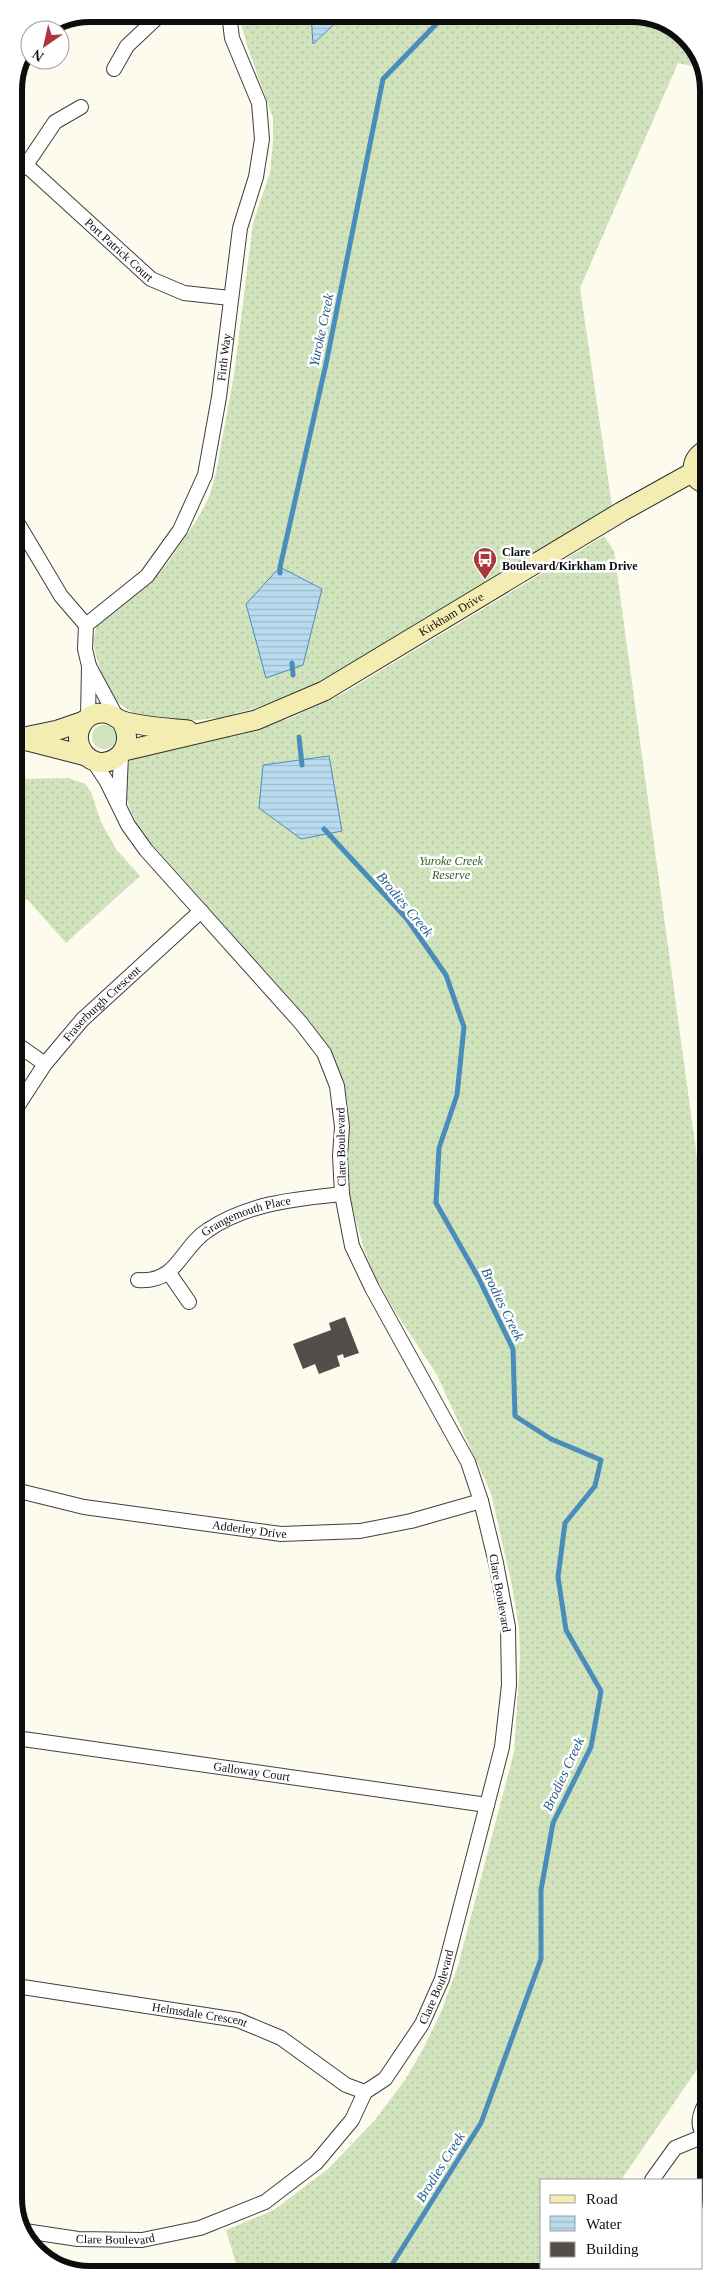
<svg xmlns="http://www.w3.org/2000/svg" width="723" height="2289" font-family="Georgia,serif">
  <defs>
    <pattern id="grass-dots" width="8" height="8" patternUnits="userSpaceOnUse" patternTransform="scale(1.25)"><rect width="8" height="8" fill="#d0e3bc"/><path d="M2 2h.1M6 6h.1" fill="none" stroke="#b1c2a0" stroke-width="1.8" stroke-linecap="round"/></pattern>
    <pattern id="water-rules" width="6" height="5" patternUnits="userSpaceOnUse" patternTransform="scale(1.25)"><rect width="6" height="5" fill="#badaee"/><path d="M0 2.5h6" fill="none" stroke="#9fbacb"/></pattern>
  </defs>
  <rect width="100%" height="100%" fill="#fdfaee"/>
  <path fill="url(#grass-dots)" d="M238 14H638L683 33 705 69 678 63 580 288 612 506 295 697 219 718 164 723 142 718 121 705 108 694 95 652 93 639 97 626 153 580 169 561 198 518 209 497 216 473 234 375 253 223 270 173 273 141V118L248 48Z
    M604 536 614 551 703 1202H708L709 2052 621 2180H542V2268H561L557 2273 239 2274 226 2230 274 2210 328 2169 375 2120 405 2080 422 2051 441 2012 458 1966 514 1752 520 1659 519 1627 511 1581 491 1493 437 1375 393 1308 373 1272 364 1249 351 1202 347 1158 349 1114 347 1098 335 1059 311 1022 142 833C129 811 114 777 134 755L243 734 293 717 344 693Z
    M69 778 85 784 91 792 101 822 116 849 140 876 66 943 27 899 15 915V779Z"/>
  <path fill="#d0e3bc" d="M92 737a12 12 0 1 1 24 0a12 12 0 1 1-24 0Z"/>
  <path fill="url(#water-rules)" stroke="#4a8dbb" d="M311 14H345L313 44Z
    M280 567 322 589 303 665 266 678 246 604Z
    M329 756 342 831 301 839 259 808 263 765Z"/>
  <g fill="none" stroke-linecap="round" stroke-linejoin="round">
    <path stroke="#4a8dbb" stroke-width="5" d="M280 573V567L326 364 383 79 446 14
      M292 663 293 675
      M299 737 302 765
      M324 829 407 919 446 975 464 1027 457 1095 439 1148 436 1203 478 1277 513 1349 515 1416 551 1439 601 1460 595 1486 565 1523 558 1577 566 1630 601 1691 591 1747 553 1823 541 1890V1959L481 2123 386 2274"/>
  </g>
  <path fill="#544e4a" d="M345 1317 359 1353 344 1358 343 1354 337 1356 340 1366 319 1374 315 1364 303 1369 293 1344 331 1330 329 1323Z"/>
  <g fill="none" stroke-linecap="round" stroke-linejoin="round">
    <g stroke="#404040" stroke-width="16">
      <g id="street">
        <path d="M114 69 127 46 161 14"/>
        <path id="s1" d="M26 165 151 279 184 293 230 298"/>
        <path d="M14 175 26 165 55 122 81 107"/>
        <path d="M14 517 61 596 86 625"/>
        <path d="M89 666 116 716"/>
        <path id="s2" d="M88 718 89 666 85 649 86 625 147 576 180 530 205 475 219 397 240 228 256 177 262 139 259 103 232 38 229 14"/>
        <path d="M119 802 121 755"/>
        <path d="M15 1043 45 1064"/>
        <path id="s3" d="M15 1110 45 1064 82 1020 201 911"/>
        <path d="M169 1273 189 1302"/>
        <path id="s4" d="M138 1280C178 1283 180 1248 208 1230 248 1203 295 1199 342 1194"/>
        <path id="s5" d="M15 1490 84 1507 281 1534 360 1531 411 1521 481 1501"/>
        <path id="s6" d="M16 1738 487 1805"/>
        <path id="s7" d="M16 1986 238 2020 281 2038 346 2085 365 2092"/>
        <path d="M709 2098C699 2113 694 2127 709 2141"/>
        <path d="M652 2180 675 2148 704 2136"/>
        <path id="s8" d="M25 2231 78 2239 142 2240 200 2228 265 2202 316 2163 352 2120 365 2092 385 2079 422 2024 442 1979 502 1747 509 1685 508 1627 496 1563 481 1501 468 1462 372 1288 352 1246 342 1194 340 1156 342 1127 337 1086 324 1053 301 1023 146 850 128 825 107 782 92 759"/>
        <path d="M589 2273 593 2268"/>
      </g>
    </g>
    <g stroke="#2f2f2f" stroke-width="21">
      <g id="secondary">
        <path d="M707 450C690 456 687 480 707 484"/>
        <path d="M121 721C141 751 102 778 83 752 72 736 82 713 102 713 111 712 116 719 123 721 144 727 167 728 188 730"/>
        <path d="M15 739 58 730 84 721"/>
        <path d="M24 740 86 756"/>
        <path id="s9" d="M124 751 256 720 324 691 621 512 693 472"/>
      </g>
    </g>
    <use href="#street" stroke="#fff" stroke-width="14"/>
    <use href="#secondary" stroke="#f4edb2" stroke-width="19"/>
  </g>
  <defs>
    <g id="bus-pin" transform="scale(1.25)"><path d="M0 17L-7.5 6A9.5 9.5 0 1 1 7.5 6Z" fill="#aa373c" stroke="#fff"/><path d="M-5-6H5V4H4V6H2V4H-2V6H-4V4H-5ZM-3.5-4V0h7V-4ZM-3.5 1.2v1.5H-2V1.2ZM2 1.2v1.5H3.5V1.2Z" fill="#fff"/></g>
  </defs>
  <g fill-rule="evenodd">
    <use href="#bus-pin" x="485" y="559"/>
  </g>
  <g text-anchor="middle" stroke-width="5" stroke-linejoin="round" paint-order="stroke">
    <g font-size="12" fill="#0d0d0d" stroke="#fff">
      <text dy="4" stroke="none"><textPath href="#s1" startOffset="126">Port Patrick Court</textPath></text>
      <text dy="4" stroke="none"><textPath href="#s2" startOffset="408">Firth Way</textPath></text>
      <text dy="4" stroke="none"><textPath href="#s9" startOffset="358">Kirkham Drive</textPath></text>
      <text dy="4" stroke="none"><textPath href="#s3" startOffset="138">Fraserburgh Crescent</textPath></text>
      <text transform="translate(341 1147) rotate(-91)" y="4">Clare Boulevard</text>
      <text dy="4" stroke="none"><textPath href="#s4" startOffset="131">Grangemouth Place</textPath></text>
      <text dy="4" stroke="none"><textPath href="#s5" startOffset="238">Adderley Drive</textPath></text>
      <text transform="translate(500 1593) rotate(80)" y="4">Clare Boulevard</text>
      <text dy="4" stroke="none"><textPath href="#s6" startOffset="238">Galloway Court</textPath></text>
      <text dy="4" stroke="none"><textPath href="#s8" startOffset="528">Clare Boulevard</textPath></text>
      <text dy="4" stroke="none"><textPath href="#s7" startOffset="186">Helmsdale Crescent</textPath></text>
      <text dy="4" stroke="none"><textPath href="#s8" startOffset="91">Clare Boulevard</textPath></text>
    </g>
    <g font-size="12" font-weight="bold" fill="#0d0d0d" stroke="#fff" text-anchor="start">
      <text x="502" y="556">Clare<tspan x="502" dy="14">Boulevard/Kirkham Drive</tspan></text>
    </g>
    <g font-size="12" font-style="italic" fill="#305b26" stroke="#fff">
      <text x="451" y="865">Yuroke Creek<tspan x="451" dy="14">Reserve</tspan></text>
    </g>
    <g font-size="14" font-style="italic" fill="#27608e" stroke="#fff">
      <text transform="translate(321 330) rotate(-78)" y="5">Yuroke Creek</text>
      <text transform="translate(405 904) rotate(50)" y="5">Brodies Creek</text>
      <text transform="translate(503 1304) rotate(64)" y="5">Brodies Creek</text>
      <text transform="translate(563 1774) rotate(-65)" y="5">Brodies Creek</text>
      <text transform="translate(440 2167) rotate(-58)" y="5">Brodies Creek</text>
    </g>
  </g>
  <path d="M0 0H723V2289H0ZM90 22H632A68 68 0 0 1 700 90V2198A68 68 0 0 1 632 2266H90A68 68 0 0 1 22 2198V90A68 68 0 0 1 90 22Z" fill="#fff" fill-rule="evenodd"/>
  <path fill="none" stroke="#0d0d0d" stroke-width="6" d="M90 22H632A68 68 0 0 1 700 90V2198A68 68 0 0 1 632 2266H90A68 68 0 0 1 22 2198V90A68 68 0 0 1 90 22Z"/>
  <rect x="540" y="2179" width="162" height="90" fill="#ffffff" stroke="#9e9e9e"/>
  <rect x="550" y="2195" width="25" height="8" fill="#f4edb2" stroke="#9e9e9e"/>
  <text x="586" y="2204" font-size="15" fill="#0d0d0d">Road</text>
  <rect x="550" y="2216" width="25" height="15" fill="url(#water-rules)" stroke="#9e9e9e"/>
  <text x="586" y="2229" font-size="15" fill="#0d0d0d">Water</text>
  <rect x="550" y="2242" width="25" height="15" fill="#544e4a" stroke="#9e9e9e"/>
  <text x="586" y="2254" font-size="15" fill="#0d0d0d">Building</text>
  <g transform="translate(45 45) rotate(214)"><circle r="24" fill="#ffffff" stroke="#9e9e9e"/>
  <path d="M0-4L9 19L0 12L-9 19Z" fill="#aa373c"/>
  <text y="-8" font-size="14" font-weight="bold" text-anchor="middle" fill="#0d0d0d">N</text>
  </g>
</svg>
